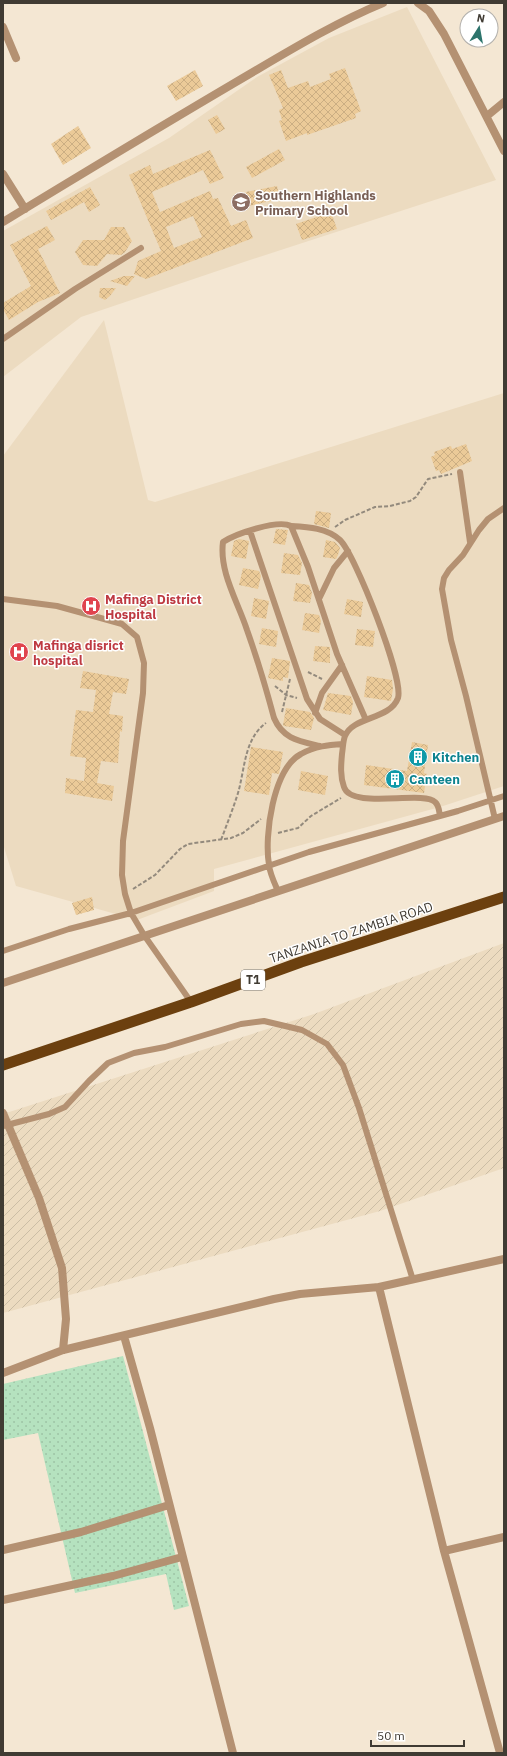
<svg xmlns="http://www.w3.org/2000/svg" width="507" height="1756" font-family="'IBM Plex Sans',sans-serif">
  <defs>
    <pattern id="industrial-furrows" width="10" height="10" patternUnits="userSpaceOnUse"><rect width="10" height="10" fill="#ecdbc0"/><path d="M-1 1l2-2M0 10L10 0M9 11l2-2" fill="none" stroke="#cbbda5"/></pattern>
    <pattern id="grass-dots" width="8" height="8" patternUnits="userSpaceOnUse"><rect width="8" height="8" fill="#b5e2bf"/><path d="M2 2h.1M6 6h.1" fill="none" stroke="#9dc3a5" stroke-width="1.8" stroke-linecap="round"/></pattern>
    <pattern id="building-cross-hatch" width="8" height="8" patternUnits="userSpaceOnUse"><rect width="8" height="8" fill="#ebca98"/><path d="M0 0l8 8M0 8l8-8" fill="none" stroke="#cbae83"/></pattern>
  </defs>
  <rect width="100%" height="100%" fill="#f4e7d3"/>
  <path fill="#ecdbc0" d="M407 7 496 180 244 262 81 317 3 377V231L169 138 257 77 329 38Z
    M104 320 148 500 155 502 504 393V786L440 807 214 869V891L137 920 16 886 3 844V456Z"/>
  <path fill="url(#industrial-furrows)" d="M504 943V1168L380 1211 3 1313V1114L314 1014Z"/>
  <path fill="url(#grass-dots)" d="M123 1356 189 1606 174 1610 166 1574 75 1593 38 1433 3 1440V1384Z"/>
  <path fill="url(#building-cross-hatch)" fill-rule="evenodd" d="M345 68 361 111 355 114 356 118 307 135V133L286 141 279 121 282 120 279 110 283 108 269 75 281 70 288 88 308 81 310 87 331 79 329 74Z
    M195 70 203 86 176 101 167 86Z
    M217 115 225 129 216 134 208 120Z
    M78 126 91 148 63 165 51 144Z
    M279 149 285 160 252 178 246 167Z
    M210 150 224 178 210 184 203 170 152 192 160 212 210 191 213 199 218 198 231 226 246 220 253 238 146 279 134 274 138 261 161 251 129 175 150 165 153 174ZM193 216 202 237 174 248 166 227Z
    M277 186 280 199 249 206 246 192Z
    M90 187 100 205 89 212 84 202 51 220 46 211Z
    M331 212 337 229 302 240 296 224Z
    M47 226 55 240 38 249 60 293 38 302 9 320 3 309V303L31 286 10 245Z
    M111 227H124L132 241 125 252 121 255 107 254 97 266 83 265 75 252 83 240H104Z
    M124 276H135L127 286 110 281Z
    M100 288H116L110 296 105 300 99 297Z
    M466 444 472 461 441 474 439 470 436 471 431 457 435 455 434 452 451 446 452 449Z
    M316 511 331 513 329 528 314 524Z
    M276 529 288 530 285 545 273 543Z
    M239 539 249 541 246 559 231 556 234 541Z
    M326 540 335 542 340 548 338 555 336 559 323 557Z
    M284 553 298 555 302 563 300 575 281 573Z
    M243 568 259 571 261 576 258 589 239 585Z
    M296 583 309 585 312 593 310 603 293 601Z
    M254 598 269 601 266 619 251 616Z
    M347 599 363 602 361 617 344 614Z
    M305 613 319 615 321 621 319 633 302 630Z
    M262 628 278 631 276 647 259 644Z
    M357 629 375 631 373 647 355 645Z
    M315 646 330 647V663L313 661Z
    M272 658 290 661 288 678 283 677V681L268 678Z
    M83 671 129 679 126 694 113 692 109 714 123 716 122 732 120 731 118 763 101 761 97 783 114 786 112 801 65 793 66 778 84 781 86 758 70 756 76 710 93 712 96 690 80 688Z
    M367 676 392 680 393 689 391 701 364 697Z
    M328 693 351 696 353 702 351 715 323 710Z
    M286 708 310 712 314 718 311 730 284 726 283 725Z
    M412 742 428 745 424 773 427 774 424 793 364 785 366 765 407 771Z
    M251 747 283 752 279 774 272 773 269 795 244 791Z
    M301 771 328 776 325 795 298 790Z
    M92 897 94 910 76 915 72 903Z"/>
  <g fill="none" stroke-linecap="round" stroke-linejoin="round">
    <path stroke="#938a7d" stroke-width="2" stroke-dasharray="4 2" stroke-linecap="butt" d="M335 527 345 520 375 507 390 506 410 501 416 497 428 479 452 474
      M308 672 322 679
      M275 686 286 695 297 698
      M282 712 290 679
      M278 833 298 828 311 816 341 798
      M221 840C227 824 233 809 238 793 245 769 244 739 266 723
      M133 889 155 875 180 849 188 844 231 838 243 833 261 819"/>
    <path stroke="#b49172" stroke-width="6" d="M3 339 75 289 141 248
      M460 472 470 542
      M291 526C308 527 327 528 340 540 355 554 404 679 398 698 390 720 353 716 345 736 343 741 343 748 342 754 341 765 340 776 344 787 351 810 423 790 435 802 439 805 439 811 440 816
      M250 531 307 699 320 719 345 735
      M3 599 57 606 97 617 122 624 137 637 144 663 143 693 123 841 122 875 125 894 131 913 144 935 191 1002
      M319 599 334 568 348 551
      M315 713 322 693 342 665
      M320 746C299 741 283 739 274 718 266 688 257 658 247 630 238 602 219 572 223 542 235 534 278 519 291 526L308 567 337 654 366 720
      M495 819 466 696 451 640 442 589 444 578 449 570 463 555 479 530 488 519 504 508
      M278 891C274 882 270 874 269 865 264 836 273 769 301 754 315 746 329 745 343 744
      M3 951 69 929 131 913 309 852 458 811 504 796
      M3 1126 49 1114 65 1107 89 1081 108 1063 134 1053 165 1047 241 1024 264 1021 302 1030 327 1044 343 1065 359 1108 413 1280"/>
    <path stroke="#b49172" stroke-width="8" d="M418 3 429 11 444 34 504 151
      M3 27 16 58
      M487 116 504 102
      M3 174 25 209
      M3 222C80 175 158 128 236 82 284 54 332 24 383 3
      M3 983 504 816
      M3 1113 39 1198 62 1268 66 1319 63 1350
      M379 1287 444 1551 500 1753
      M124 1336 150 1428 233 1753
      M3 1373 63 1350 274 1299 300 1294 379 1287 504 1259
      M3 1550 81 1532 169 1505
      M444 1551 504 1537
      M3 1600 113 1576 182 1557"/>
    <path stroke="#6c400f" stroke-width="11" d="M3 1065 191 1002 301 962 504 897"/>
  </g>
  <defs>
    <g id="school-disc" transform="scale(1)"><circle r="9.5" fill="#8d6e63" stroke="#fff"/><path d="M0-5L7-2L0 1L-7-2ZM-4 1L0 2.5L4 1V4Q0 6-4 4Z" fill="#fff"/></g>
    <g id="hospital-disc" transform="scale(1)"><circle r="9.5" fill="#e0444e" stroke="#fff"/><path d="M-5-5h3v3.5h4V-5h3V5h-3V1.5h-4V5h-3Z" fill="#fff"/></g>
    <g id="building-disc" transform="scale(1)"><circle r="9.5" fill="#0f9aa8" stroke="#fff"/><path d="M-4-6H4V6H1V3H-1V6H-4ZM-2.5-4.3h1.7v1.8h-1.7ZM.8-4.3h1.7v1.8H.8ZM-2.5-1h1.7V.8h-1.7ZM.8-1h1.7V.8H.8Z" fill="#fff"/></g>
  </defs>
  <g fill-rule="evenodd">
    <use href="#school-disc" x="241" y="202"/>
    <use href="#hospital-disc" x="91" y="606"/>
    <use href="#hospital-disc" x="19" y="652"/>
    <use href="#building-disc" x="418" y="757"/>
    <use href="#building-disc" x="395" y="779"/>
  </g>
  <g text-anchor="middle" stroke-width="3" stroke-linejoin="round" paint-order="stroke">
    <rect fill="#fff" stroke="#797670" stroke-width="1" x="241" y="970" width="24" height="20" rx="3"/>
    <g font-size="12" font-weight="bold" fill="#403b33">
      <text x="253" y="984">T1</text>
    </g>
    <g font-size="13" font-weight="bold" fill="#785e54" stroke="#fff" text-anchor="start">
      <text x="255" y="200">Southern Highlands<tspan x="255" dy="15">Primary School</tspan></text>
    </g>
    <g font-size="13" font-weight="bold" fill="#be3a42" stroke="#fff" text-anchor="start">
      <text x="105" y="604">Mafinga District<tspan x="105" dy="15">Hospital</tspan></text>
      <text x="33" y="650">Mafinga disrict<tspan x="33" dy="15">hospital</tspan></text>
    </g>
    <g font-size="13" font-weight="bold" fill="#0d838f" stroke="#fff" text-anchor="start">
      <text x="432" y="762">Kitchen</text>
      <text x="409" y="784">Canteen</text>
    </g>
    <g font-size="13" fill="#403b33" stroke="#fff">
      <text transform="translate(351 932) rotate(-18)" y="5">TANZANIA TO ZAMBIA ROAD</text>
    </g>
  </g>
  <rect width="507" height="1756" fill="none" stroke="#403b33" stroke-width="8"/>
  <g transform="translate(479 28) rotate(11)"><circle r="19" fill="#ffffff" stroke="#b3b1ad"/>
  <path d="M0-3L7 15L0 10L-7 15Z" fill="#2d746c"/>
  <text y="-6" font-size="11" font-weight="bold" text-anchor="middle" fill="#403b33">N</text>
  </g>
  <path d="M371 1740v6h93v-6" fill="none" stroke="#403b33" stroke-width="2"/>
  <text x="377" y="1740" font-size="12" fill="#403b33" stroke="#ffffff" stroke-width="3" paint-order="stroke">50 m</text>
</svg>
